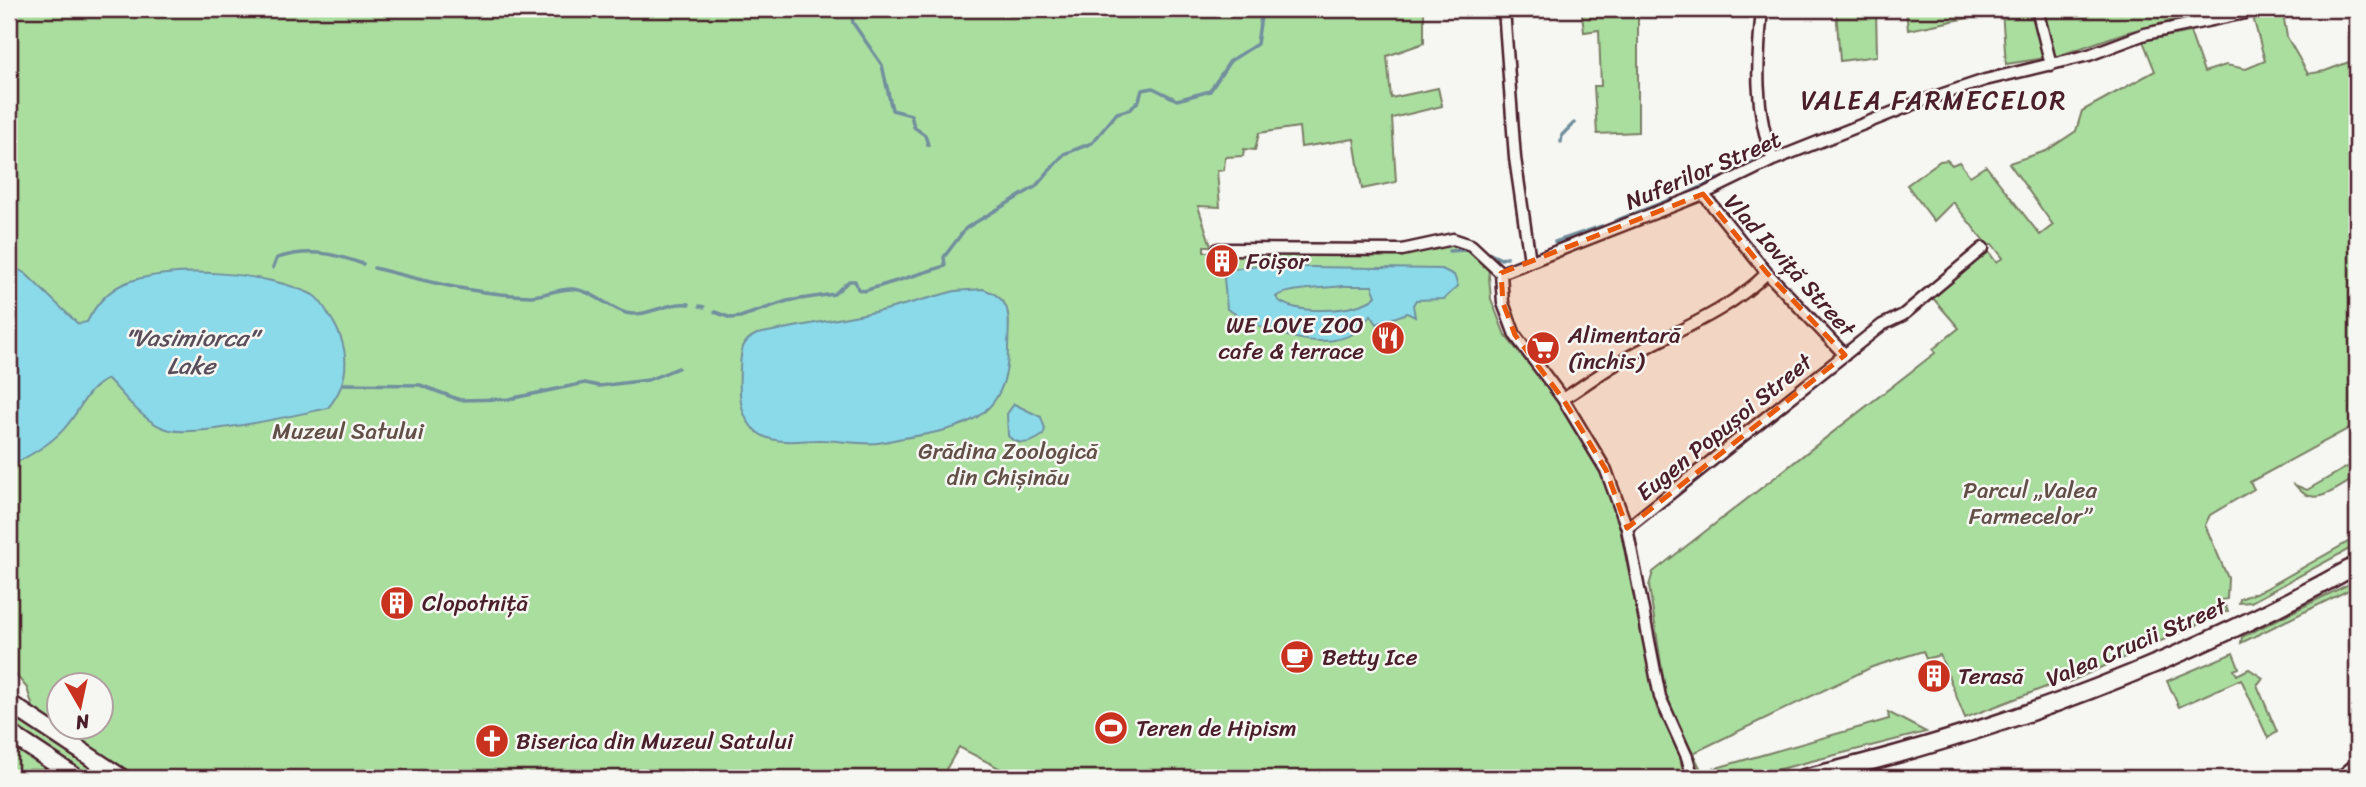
<svg xmlns="http://www.w3.org/2000/svg" width="2366" height="787" font-family="Sriracha,sans-serif">
  <rect width="100%" height="100%" fill="#f6f6f2"/>
  <filter id="ink" filterUnits="userSpaceOnUse"><feTurbulence type="fractalNoise" baseFrequency=".0143" numOctaves="2"/><feDisplacementMap in="SourceGraphic" scale="14" xChannelSelector="R" yChannelSelector="G"/><feConvolveMatrix kernelMatrix="1 2 1 2 8 2 1 2 1" color-interpolation-filters="sRGB"/></filter>
  <g filter="url(#ink)">
    <path fill="#aade9f" stroke="#7a7e65" stroke-width="2" fill-rule="evenodd" d="M9 9H1424V43L1387 56 1391 98 1438 88 1442 106 1392 118 1396 182 1362 189 1354 139 1301 147 1299 127 1259 133 1255 150 1244 149 1243 156 1225 157 1224 170 1217 171 1220 207 1198 206 1211 246H1204V252L1451 243 1467 247 1488 265 1491 299 1505 335 1569 415 1594 456 1618 519 1657 709 1677 748 1685 778H1018L959 747 941 778H138L35 714 27 688 9 667ZM60 686H102V728H60Z
      M1614 9H1638V132L1597 134 1594 86H1601L1599 30 1584 32 1582 14Z
      M1836 9H1876L1877 56 1840 61Z
      M1906 9H2218L2124 33 2058 56 2006 64 2002 11 1908 30Z
      M2265 14H2283L2287 37 2308 74 2325 71 2357 59V424L2250 482 2254 489 2210 515 2205 525 2228 578 2227 599 2222 600 2228 611 2069 682 2067 679 1965 718 1940 655 1926 659 1923 651 1872 667 1693 753 1702 772 1889 719 1888 712 1926 732 1745 778H1700L1693 754 1667 702 1649 586 1653 572 1935 353 1933 349 1959 328 1932 297 1988 251 1996 262 2003 258 1992 244 1986 248 1981 243 1984 241 1953 202 1934 221 1907 185 1940 161 1947 160 1952 165 1959 162 1970 176 1986 166 2040 235 2053 225 2009 163 2046 151 2076 131 2082 111 2155 71 2143 41 2190 32 2204 72 2226 65 2246 69 2265 61 2253 17Z
      M2351 465 2357 477C2335 489 2314 510 2295 485L2307 490Z
      M2357 537V545L2251 602 2239 603 2240 599 2265 589Z
      M2357 580V586L2241 643 2242 637Z
      M2233 653 2239 668 2234 670 2237 675 2249 669 2263 678 2257 685 2277 732 2268 738 2241 679 2179 707 2167 681Z
      M9 714 106 778H94L9 722Z
      M9 739 63 778H9Z"/>
    <path fill="#8bdae9" stroke="#718f9d" stroke-width="2" fill-rule="evenodd" d="M9 264 26 274 78 324 87 322C95 306 106 292 123 284 170 264 268 272 313 295 320 299 325 308 329 315 350 346 352 379 328 408L314 411C282 418 200 436 170 430 144 424 125 396 108 379 87 388 82 407 68 424 54 443 30 456 9 466Z
      M1253 266 1442 269 1454 275 1458 286 1444 299 1416 300 1413 305 1415 317 1407 313 1377 324 1371 315C1366 319 1364 327 1358 331 1320 356 1260 329 1227 309L1224 278 1233 269ZM1343 286H1372L1376 296C1363 312 1288 317 1276 297 1283 289 1329 288 1343 286Z
      M983 289C1016 300 1008 321 1008 350 1008 420 961 429 904 438 896 439 887 442 878 443 859 445 839 440 820 440 801 440 774 446 757 432 738 417 739 390 740 368 741 351 741 341 757 334L885 310 955 291Z
      M1014 404 1041 417 1045 429 1043 435C1032 443 1019 447 1008 436L1007 414Z"/>
    <g fill="none" stroke-linecap="round" stroke-linejoin="round">
      <path stroke="#718f9d" stroke-width="3.5" d="M851 9 853 23 882 65 892 110 911 115 914 127 925 135 928 145
        M1561 142 1562 135 1574 123
        M1734 171 1763 157
        M1686 194 1718 179
        M1615 221 1672 199
        M1555 242 1602 226
        M1449 251 1465 250 1475 253
        M1488 253 1501 259 1507 257
        M273 268 277 258C309 248 333 253 363 264
        M374 268C425 281 477 295 531 296 544 296 559 288 573 289 591 290 611 309 626 313 647 318 668 301 689 304
        M700 306 704 307
        M715 312 731 318 740 317 787 301 834 294 849 281H855L858 289 864 291 945 266 944 257 966 228 1035 187 1064 154 1092 143 1117 113 1131 109 1139 100 1142 90 1153 88 1177 100 1210 91 1230 61 1257 44 1262 9
        M343 384 420 385 460 400 509 399 585 383 599 386 648 380 678 368"/>
      <g stroke="#4a1f2b" stroke-width="15">
        <path id="street" d="M1504 9 1515 158 1530 261
          M1762 9C1757 61 1754 110 1773 160
          M2037 9 2051 65
          M1703 194 1767 273 1845 355
          M1218 249 1402 250 1453 239 1471 245 1501 273
          M1501 273 1703 194 1773 160 1919 102 1985 80 2089 55 2145 34 2264 9
          M1501 273 1503 303 1515 335 1563 399 1606 470 1627 528 1660 697 1687 757 1693 778
          M1563 399C1583 386 1602 372 1623 360 1672 332 1726 314 1767 273
          M1627 528 1882 325 1903 315 1983 248
          M2339 778 2357 763"/>
      </g>
      <g stroke="#4a1f2b" stroke-width="21">
        <path id="primary" d="M9 703 122 778
          M9 733 77 778
          M1804 778C1996 733 2185 661 2357 565"/>
      </g>
      <use href="#street" stroke="#f6f6f2" stroke-width="10"/>
      <use href="#primary" stroke="#f6f6f2" stroke-width="16"/>
    </g>
  </g>
  <path fill="#e8590c" fill-opacity="0.2" stroke="#e8590c" stroke-width="5" stroke-dasharray="14 9" stroke-linejoin="round" d="M1703 194 1767 273 1845 355 1627 528 1606 470 1563 399 1515 335 1503 303 1501 273Z"/>
  <defs>
    <g id="building-disc" transform="scale(1.75)"><circle r="9.5" fill="#c8321e" stroke="#f6f6f2"/><path d="M-4-6H4V6H1V3H-1V6H-4ZM-2.5-4.3h1.7v1.8h-1.7ZM.8-4.3h1.7v1.8H.8ZM-2.5-1h1.7V.8h-1.7ZM.8-1h1.7V.8H.8Z" fill="#fff"/></g>
    <g id="restaurant-disc" transform="scale(1.75)"><circle r="9.5" fill="#c8321e" stroke="#f6f6f2"/><path d="M-5-6h1v4h1v-4h1v4h1v-4h1v5L-1.5 .5V6h-2V.5L-5-1ZM5-6V6H3V1.5H1.5Q1.5-4 5-6Z" fill="#fff"/></g>
    <g id="supermarket-disc" transform="scale(1.75)"><circle r="9.5" fill="#c8321e" stroke="#f6f6f2"/><path d="M-6-5.5h2.5l.6 2H6L4.5 2H-2.5L-4.4-4H-6ZM-1.5 3.2a1.3 1.3 0 1 0 .1 0ZM3 3.2a1.3 1.3 0 1 0 .1 0Z" fill="#fff"/></g>
    <g id="cafe-disc" transform="scale(1.75)"><circle r="9.5" fill="#c8321e" stroke="#f6f6f2"/><path d="M-5.5-4.5H6V0H3Q3 3.5 0 3.5H-2.5Q-5.5 3.5-5.5 0ZM3-3.2v2h1.7v-2ZM-6 4.5H4V6H-6Z" fill="#fff"/></g>
    <g id="stadium-disc" transform="scale(1.75)"><circle r="9.5" fill="#c8321e" stroke="#f6f6f2"/><path d="M0-5a6.5 5 0 1 0 0 10a6.5 5 0 1 0 0-10ZM-3.5-1.8h7v3.6h-7Z" fill="#fff"/></g>
    <g id="church-disc" transform="scale(1.75)"><circle r="9.5" fill="#c8321e" stroke="#f6f6f2"/><path d="M-1.2-6h2.4v3.5h3.3v2.4h-3.3V6h-2.4V-.1h-3.3v-2.4h3.3Z" fill="#fff"/></g>
  </defs>
  <g fill-rule="evenodd">
    <use href="#building-disc" x="1222" y="261"/>
    <use href="#restaurant-disc" x="1388" y="338"/>
    <use href="#supermarket-disc" x="1543" y="348"/>
    <use href="#building-disc" x="397" y="603"/>
    <use href="#cafe-disc" x="1297" y="657"/>
    <use href="#building-disc" x="1934" y="676"/>
    <use href="#stadium-disc" x="1111" y="728"/>
    <use href="#church-disc" x="492" y="741"/>
  </g>
  <g text-anchor="middle" stroke-width="5" stroke-linejoin="round" paint-order="stroke">
    <g font-size="23" fill="#4a1f2b" stroke="#f6f6f2">
      <text transform="translate(1703 170) rotate(-23)" y="8">Nuferilor Street</text>
      <text transform="translate(1790 265) rotate(48)" y="8">Vlad Ioviță Street</text>
      <text transform="translate(1724 427) rotate(-39)" y="8">Eugen Popușoi Street</text>
      <text transform="translate(2136 642) rotate(-23)" y="8">Valea Crucii Street</text>
    </g>
    <g font-size="23" fill="#4a1f2b" stroke="#f6f6f2" text-anchor="start">
      <text x="1246" y="269">Foișor</text>
      <text x="1364" y="333" text-anchor="end">WE LOVE ZOO<tspan x="1364" dy="26">cafe &amp; terrace</tspan></text>
      <text x="1568" y="343">Alimentară<tspan x="1568" dy="26">(închis)</tspan></text>
      <text x="422" y="611">Clopotniță</text>
      <text x="1322" y="665">Betty Ice</text>
      <text x="1958" y="684">Terasă</text>
      <text x="1136" y="736">Teren de Hipism</text>
      <text x="516" y="749">Biserica din Muzeul Satului</text>
    </g>
    <g font-size="23" fill="#624f48" stroke="#f6f6f2">
      <text x="348" y="439">Muzeul Satului</text>
      <text x="1008" y="459">Grădina Zoologică<tspan x="1008" dy="26">din Chișinău</tspan></text>
      <text x="2030" y="498">Parcul „Valea<tspan x="2030" dy="26">Farmecelor”</tspan></text>
    </g>
    <g font-size="24" font-style="italic" fill="#5a4e5a" stroke="#f6f6f2">
      <text x="191" y="346">"Vasimiorca"<tspan x="191" dy="28">Lake</tspan></text>
    </g>
    <g font-size="26" letter-spacing="2" fill="#4a1f2b" stroke="#f6f6f2">
      <text x="1934" y="109">VALEA FARMECELOR</text>
    </g>
  </g>
  <rect width="2366" height="787" fill="none" stroke="#f6f6f2" stroke-width="35"/>
  <rect x="18" y="18" width="2331" height="752" fill="none" stroke="#4a1f2b" stroke-width="2.5" filter="url(#ink)"/>
  <g transform="translate(80 706) rotate(171)"><circle r="33" fill="#f6f6f2" stroke="#b1a0a2" stroke-width="2"/>
  <path d="M0-5L12 26L0 18L-12 26Z" fill="#c8321e"/>
  <text y="-10" font-size="19" font-weight="bold" text-anchor="middle" fill="#4a1f2b">N</text>
  </g>
</svg>
